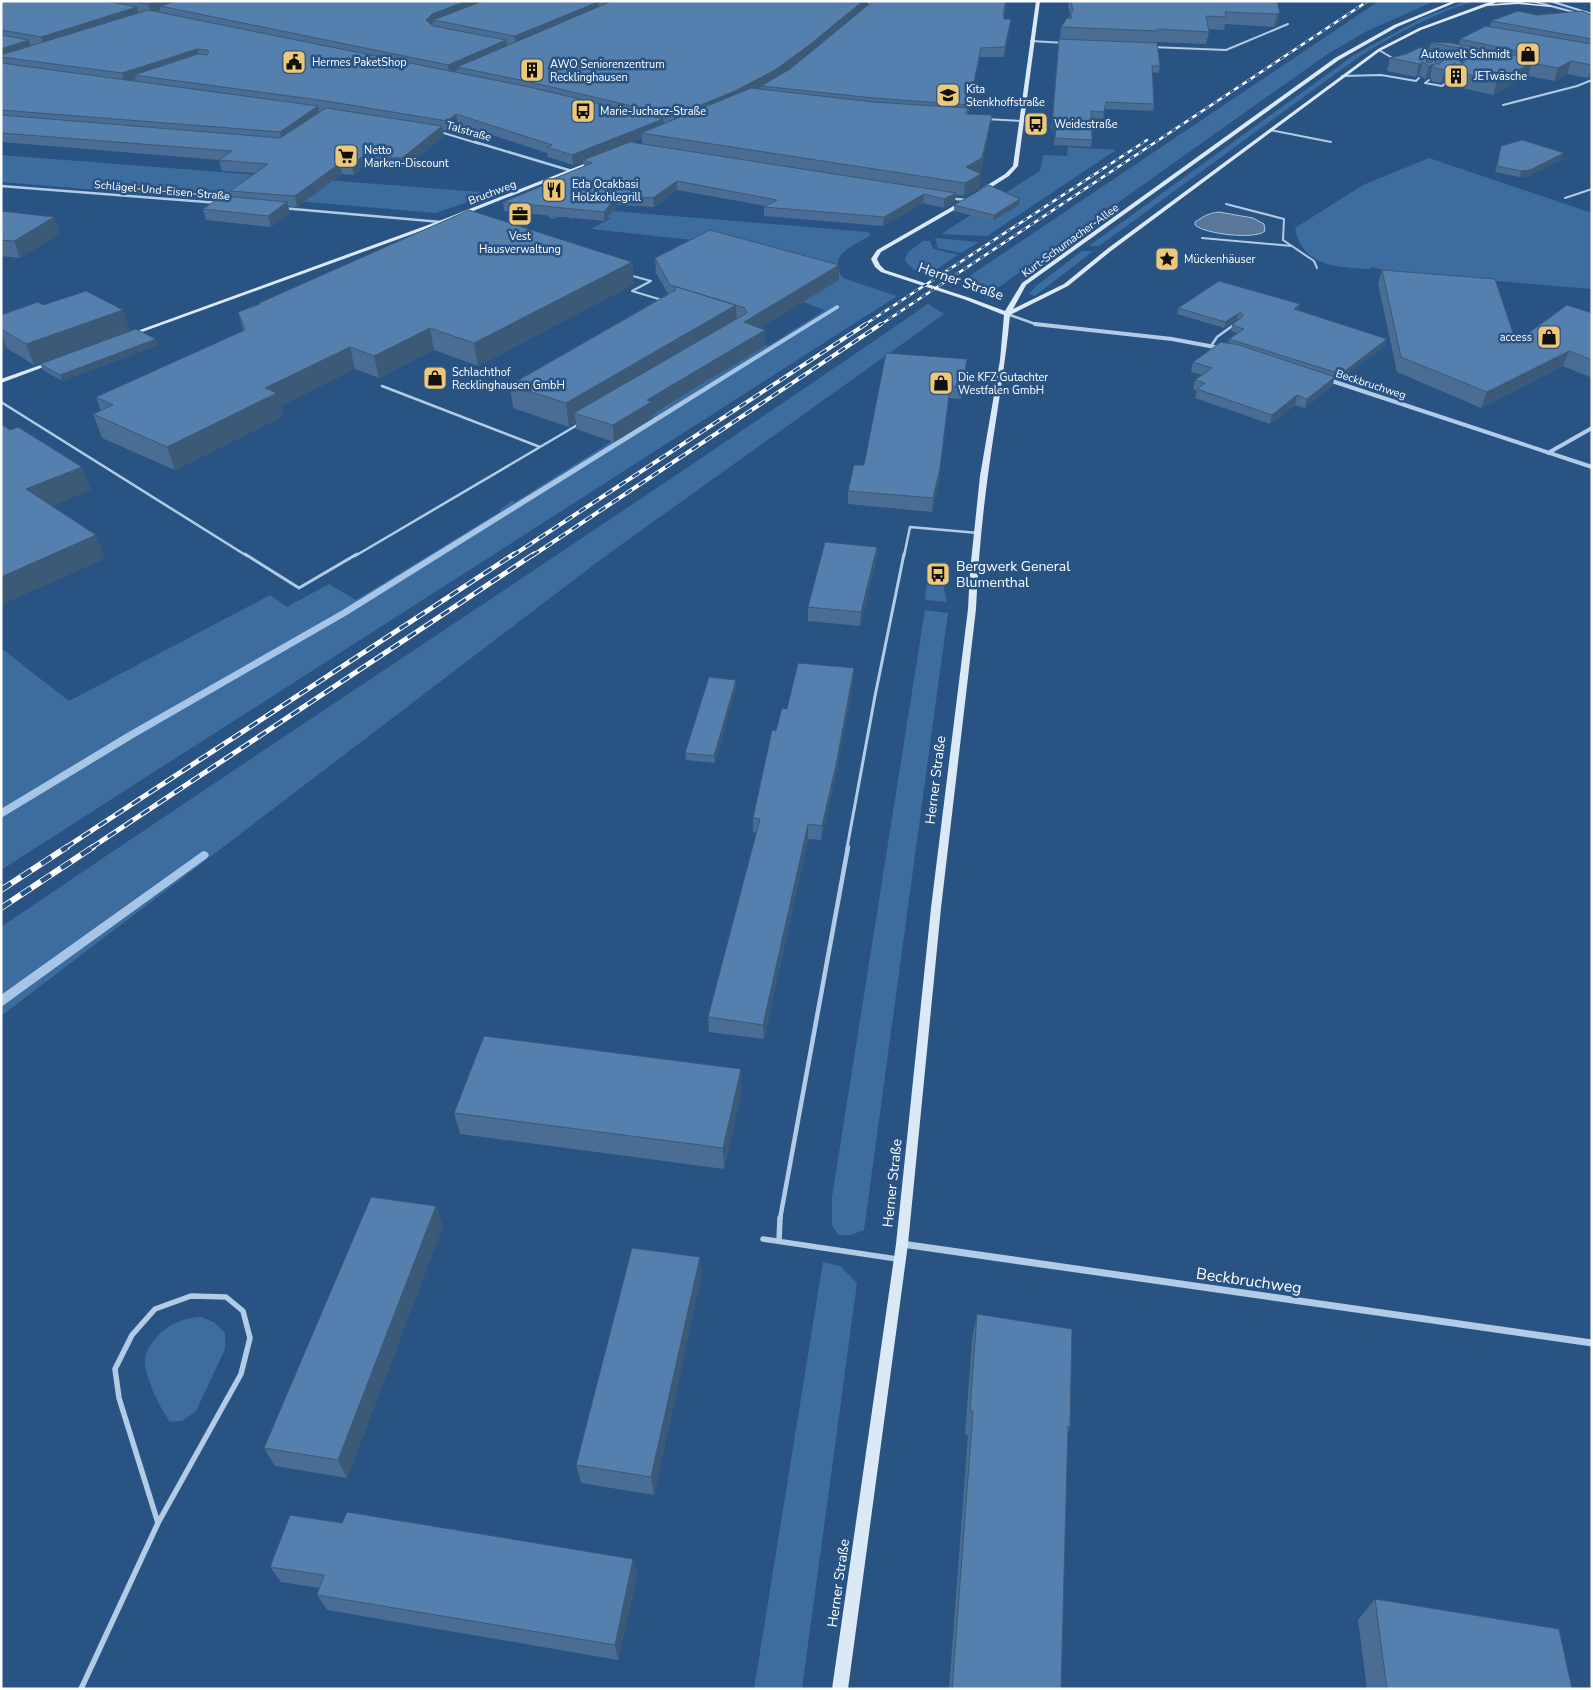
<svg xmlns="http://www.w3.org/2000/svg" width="1593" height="1690" font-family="'Nunito Sans',sans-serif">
  <rect width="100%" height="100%" fill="#295383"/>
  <path fill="#3d6d9f" d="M1379 1H1435L1367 31 1326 55 999 287H987L965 279Z
    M1475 1C1434 13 1396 34 1360 56L1099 246H1089L1354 55 1422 18 1464 2Z
    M1068 147 1116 150 987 236 941 234 1040 171 1043 155 1067 156Z
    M1 155 493 193 436 213 249 197 233 201 1 182Z
    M1429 158 1592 213V289L1388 272 1373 267 1368 269C1337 267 1302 267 1295 228L1363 185Z
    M528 204 868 232 871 235C855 245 825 255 843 278L897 296 1 870V648L69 701 270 595 287 607 329 584 356 600 501 511 499 510 512 501 515 502 612 441 614 442 652 418 649 417 721 370 724 371 766 345 768 346 825 310 803 302 701 241 591 229 611 218 578 216 571 219 566 215 552 219Z
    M935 238 979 242 961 253 938 248Z
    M923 241H930L933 249 958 255 928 275C919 272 909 269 905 259L908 252Z
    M1082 251H1093L1035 296 1029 294 1036 286Z
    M928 304 944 314 608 554 1 1016V927C309 718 621 515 928 304Z
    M928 575 941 576 947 602 925 600Z
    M925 610 948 613 864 1230 851 1235H838L832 1225V1197Z
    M823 1262 840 1266 857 1283 802 1689H754Z
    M202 1317 215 1323 225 1333V1349L196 1411 182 1421 170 1422C160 1408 145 1378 145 1361 145 1354 149 1347 152 1343 165 1325 181 1318 202 1317Z"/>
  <path fill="#5a7698" stroke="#a7c6e7" d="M1219 212 1253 218 1264 224 1265 231C1256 240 1204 234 1195 225V222C1204 216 1209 213 1219 212Z"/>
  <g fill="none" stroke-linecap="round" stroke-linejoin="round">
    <path fill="#a7c6e7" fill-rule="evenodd" d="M837 305 839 306V308L347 615 135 737 1 818V809L127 733 341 611Z
      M203 851 207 852 209 855 207 858 1 1007V995Z"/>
    <path stroke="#b2cbe7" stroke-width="2" d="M1226 50 1288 24
      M1379 50 1394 59
      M1342 76 1381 75 1416 81 1419 78
      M1429 80 1425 83 1442 86 1451 79
      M1503 105 1577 86 1592 80
      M1565 198 1592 189
      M1226 204 1284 219 1283 240 1314 261 1317 268
      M1202 238 1292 246
      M629 275 651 281 632 291 662 300
      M1233 325 1235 324"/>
    <path stroke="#b2cbe7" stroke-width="2.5" d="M1211 346 1217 337 1235 324
      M1 402 247 556
      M540 447 579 424
      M355 556 540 447 382 386
      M904 556 910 527 978 533"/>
    <path stroke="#b2cbe7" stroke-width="3" d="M245 554 299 588 357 554
      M847 848 875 696 904 554"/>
    <path stroke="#b2cbe7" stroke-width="4.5" d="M780 1219 848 847"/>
    <path stroke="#b2cbe7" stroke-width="5.5" d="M763 1239 897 1259
      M779 1241 780 1218
      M191 1296 226 1297 243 1311 250 1338 241 1374 158 1523 119 1398 115 1369 132 1335 155 1309Z
      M81 1689 158 1523"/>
    <path stroke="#b2cbe7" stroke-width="2" d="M851 1 876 3
      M1532 1 1577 13
      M1550 1 1592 14
      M1031 41 1065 43
      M1151 47 1226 50
      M985 119 1021 121
      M1270 130 1331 142
      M437 131 480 144"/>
    <path stroke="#b2cbe7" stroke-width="2.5" d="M475 142 572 171
      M1 186 219 203
      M948 198 966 200
      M282 208 441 222
      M1007 314 1038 325"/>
    <path stroke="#b2cbe7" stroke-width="4" d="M1035 324 1172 339 1220 348
      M1329 380 1592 467
      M1548 453 1592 428"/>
    <path stroke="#b2cbe7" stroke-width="7" d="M902 1244 1592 1343"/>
    <path fill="#dbe8f6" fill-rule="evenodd" d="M1036 1H1040L1018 166 1009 176 982 193H978V191L1005 174 1013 166Z
      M1453 1H1459L1397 27 1339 60 1026 285 1013 309 1064 284 1107 249 1378 49 1419 28 1492 1H1498L1493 4 1518 2 1552 6 1550 7 1518 4 1487 6 1421 30 1380 51 1111 251 1068 286 1010 315C1005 369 995 422 988 475 982 519 978 564 976 609L941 908 908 1244 848 1689H832L896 1244 931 908 968 609 970 571 980 476 1000 360 1004 315 966 300 881 272 875 267 871 259 877 250 964 200H968V202L881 252 877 259 880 265 885 270 970 298 1005 311 1022 283 1335 58 1394 25Z
      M594 160 599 161 443 223 131 336 126 335 439 221Z
      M52 361 57 362 1 383V379Z"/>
    <g stroke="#fff" stroke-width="2.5">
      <path id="rail-far3" d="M864 325 1147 140
        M880 325 1368 1"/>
    </g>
    <g stroke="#fff" stroke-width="4">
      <path id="rail-far2" d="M512 556 866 324
        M532 556 881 324"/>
    </g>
    <g stroke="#fff" stroke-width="5">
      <path id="rail-far1" d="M65 848 514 554
        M91 848 534 554"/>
    </g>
    <g stroke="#fff" stroke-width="6">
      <path id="rail" d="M1 890 67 847
        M1 908 93 847"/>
    </g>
    <use href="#rail-far3" stroke="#295383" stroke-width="2" stroke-dasharray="5" stroke-linecap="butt"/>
    <use href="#rail-far2" stroke="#295383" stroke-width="2.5" stroke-dasharray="8" stroke-linecap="butt"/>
    <use href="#rail-far1" stroke="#295383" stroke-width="3" stroke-dasharray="10" stroke-linecap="butt"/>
    <use href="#rail" stroke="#295383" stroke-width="4.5" stroke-dasharray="12" stroke-linecap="butt"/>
  </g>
  <path fill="#496d94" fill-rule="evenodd" d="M1 1H868V5L873 1H1006L1004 19H1011L1010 28 1004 57H980L968 114 990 127 981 171 979 173 980 187 964 196 956 195 955 201 944 208 923 203 883 226 764 216V207L765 206 677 190 654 207 618 205 604 221 504 211 503 202 543 186V183L584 167 583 161 573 165 548 157 547 153 458 124 449 131 443 130 444 136 404 168 365 166 354 175 342 174 297 207 288 206 290 213 271 227 206 220 203 209 231 197 230 191 255 173 222 171 219 160 1 142ZM642 138V144L632 142Z
    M1069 1H1277L1278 25 1274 27 1225 24 1224 30 1208 29 1209 32 1206 44 1156 42 1160 66 1159 73 1152 72 1154 104 1153 111 1105 109 1103 119 1092 118V140L1091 147 1054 145 1055 130 1051 132 1059 45 1061 27 1069 18 1070 14 1068 6Z
    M1537 15H1592V76L1588 78 1567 74 1554 81 1528 76 1493 95 1448 85 1451 77 1441 83 1432 81 1430 77 1425 79 1419 75 1416 77 1387 71 1390 58 1429 48 1431 43 1459 45 1460 39 1490 27 1491 21Z
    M1501 146 1562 159 1528 176 1520 177 1495 172Z
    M1020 199 1019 205 993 221 954 211V205Z
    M1 211 60 233 20 258 1 256Z
    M655 258 839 280 760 328 766 345 652 414 653 418 614 442 576 429V422L569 427 513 408 510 385 668 294 656 273Z
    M632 262 634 284 478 366 434 350 379 378 355 369 281 406 283 416 175 470 102 438 93 414 101 411 96 397 243 331 238 312 259 304V303Z
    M1382 270 1516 342 1592 313V378L1563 366 1481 408 1397 372 1378 284Z
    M43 305 130 331 34 365 8 349 1 352V315Z
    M1178 308 1298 310 1386 345 1339 380 1334 379 1332 386 1305 408 1295 405 1270 424 1195 398 1197 391 1193 389 1195 380 1202 375 1191 372 1193 362 1228 344 1229 339 1238 333 1231 331 1232 325 1240 319H1237L1224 328 1177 314Z
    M156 339 158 345 62 381 43 370 40 364Z
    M966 371 961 399 949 398 939 481 932 512 848 504V491L864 465Z
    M877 547 876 561 860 626 808 621V607Z
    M854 668 853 682 835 779 821 840 808 839 764 1039 709 1032 708 1017 756 833 753 832V818L776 731Z
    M736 687 715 763 686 760 685 753Z
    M742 1090 724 1169 460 1134 454 1113Z
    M436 1206 443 1226 347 1478 275 1466 264 1448Z
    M700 1257 701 1277 654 1495 581 1483 576 1465Z
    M977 1314 1070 1427 1068 1435 1061 1689H949L968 1435H965L972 1340Z
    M342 1523 633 1559 637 1574 618 1660 327 1610 317 1595 319 1588 281 1582 270 1567Z
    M1375 1599 1572 1689H1367L1358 1620Z"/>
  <path fill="#3c5978" d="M157 1H188L160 6V10L150 13 148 4Z
    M467 1H493L433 20 434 22 427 29 426 20 432 14Z
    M863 1H868V5L808 56 775 79 761 86V87L735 100 675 126 674 116Z
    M598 2 599 10 516 46 515 36Z
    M137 7 139 16 44 46 41 37Z
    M1280 13 1278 25 1274 27 1277 14Z
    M1011 19 1010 28 1004 57 1005 47Z
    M29 40 32 49 1 57V49Z
    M506 40 507 49 457 67 458 70 449 74 448 65Z
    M981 48 980 57 968 115 969 105Z
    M197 49 199 58 134 75 136 79 125 83 122 73Z
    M1465 55 1461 68 1459 60Z
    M1571 61 1567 74 1554 81 1558 68Z
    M1423 62 1419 75 1416 77 1419 64Z
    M1455 63 1451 77 1441 83 1445 70Z
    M1532 63 1528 76 1493 95 1497 81Z
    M1433 64 1430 77 1425 79 1429 66Z
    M1592 68V76L1588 78Z
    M318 106 320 116 282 142 280 132Z
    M456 114 458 124 449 131 447 121Z
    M992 115 990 127 981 171 965 180 966 167Z
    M663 119 664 129 641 133 642 138 585 161 583 160V161L573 165 572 155Z
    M1056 123 1055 130 1051 132 1052 125Z
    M442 126 444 136 404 168 402 158Z
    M1564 153 1562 159 1528 176 1520 177 1521 171Z
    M363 156 365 166 354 175 352 164Z
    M340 163 342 174 297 207 295 196Z
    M981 174 980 187 964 196 965 183Z
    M677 181V190L654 207 653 198Z
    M956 193 955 201 944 208V199Z
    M924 194 923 203 883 226 884 217Z
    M617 196 618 205 604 221V212Z
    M1020 199 1019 205 993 221 994 215Z
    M287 202 290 213 271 227 268 216Z
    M54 217 60 233 20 258 14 241Z
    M632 262 634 284 478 366 474 343Z
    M839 265V280L744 338V322Z
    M1300 304 1298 310 1294 309Z
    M736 305 737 327 574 413 576 422 569 427 566 403Z
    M123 310 130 331 34 365 26 344Z
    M1239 313 1237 319 1224 328 1225 322Z
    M430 328 434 350 379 378 374 356Z
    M765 330 766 345 652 414 653 418 614 442 613 425 647 400Z
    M1 333 8 349 1 352Z
    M156 339 158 345 62 381 60 375Z
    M1387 339 1386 345 1339 380 1341 374Z
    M350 347 355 369 281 406 283 416 175 470 167 447 265 388Z
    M1569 351 1563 366 1481 408 1487 392Z
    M967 359 966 371 961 399 962 387Z
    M1335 377 1332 386 1305 408 1307 399Z
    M950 386 939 481 932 512 933 498Z
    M1297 395 1295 405 1270 424 1272 415Z
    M82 467 91 490 36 513 26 489Z
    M96 535 105 559 1 605V577Z
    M877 547 876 561 860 626 861 612Z
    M854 668 853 682 835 779 821 840 822 826Z
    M736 680V687L715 763 714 756Z
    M808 824V839L764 1039 763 1025Z
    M741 1069 742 1090 724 1169 723 1148Z
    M436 1206 443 1226 347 1478 338 1460Z
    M700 1257 701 1277 654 1495 651 1477Z
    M633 1559 637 1574 618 1660 615 1645Z"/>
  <path fill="#557fac" stroke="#3c5978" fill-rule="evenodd" d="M1 1H107L137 7 41 37 1 30Z
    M134 1H157L148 4Z
    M176 1H467L432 14 426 20 433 26 506 40 448 65 160 6Z
    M483 1H595L598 2 515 36 433 20Z
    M612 1H863L808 46 775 70 735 91 674 116 530 82 457 67Z
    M873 1H1006L1003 13 1004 19H1011L1005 47 981 48 969 105 874 98 761 86 790 69Z
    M1071 1H1277L1280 13 1277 14 1225 12 1226 17 1206 16 1209 32 1157 29V31L1061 27 1067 18H1072L1070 11H1073Z
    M148 10 529 87 663 119 572 155 547 147 552 145 456 114 447 121 326 101 134 75 198 54 207 55 209 52 207 50 197 49 122 73 1 57V55Z
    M1518 11 1537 15 1582 11 1592 15V39L1491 21Z
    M1486 26 1592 44V65L1571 61 1558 68 1532 63 1497 81 1452 71 1458 66 1455 63 1445 70 1435 68 1433 64 1429 66 1423 62 1419 64 1390 58 1406 54 1421 47 1465 55 1459 60 1462 64 1475 53 1472 50 1431 43 1433 42 1451 43 1518 56 1519 54 1517 51 1460 39ZM1422 53 1444 57V60L1439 64H1435L1436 60 1430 63 1426 62 1427 59 1421 57Z
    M1 35 29 40 1 49Z
    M1059 39 1157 43 1160 66H1152L1154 104 1106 102 1104 112 1091 111 1092 140 1055 138 1056 123 1052 125Z
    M1 63 318 106 280 132 1 110Z
    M751 88 873 102 968 108 966 114 992 115 982 158 966 167 981 174 965 183 641 133Z
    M326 108 442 126 402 158 363 156 352 164 340 163 295 196 230 191 268 164 219 160 232 151 1 133V115L280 138Z
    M1522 140 1564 153 1530 170 1521 171 1497 166 1501 146Z
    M630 142 956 193 944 199 924 194 884 217 764 207 777 200 677 181 653 198 617 196 604 212 503 202 547 184 543 183 592 163 583 160Z
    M989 185 1020 199 994 215 954 205Z
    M222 196 287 202 268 216 203 209Z
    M469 210 632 262 474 343 430 328 374 356 350 347 265 388 277 393 167 447 93 414 113 405 96 397 245 330 238 312 260 304 259 303Z
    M1 211 54 217 14 241 1 240Z
    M710 230 839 265 744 322 765 330 647 400 651 402 613 425 574 413 747 313 745 308 670 285 655 258Z
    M1382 270 1495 279 1516 342 1567 305 1592 313V360L1569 351 1487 392 1401 357Z
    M1219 281 1300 304 1294 309 1387 339 1341 374 1229 339 1244 329 1232 325 1243 316 1242 313H1239L1225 322 1178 308Z
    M674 286 736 305 566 403 510 385 676 290Z
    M86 291 123 310 26 344 1 329V315L38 302 43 305Z
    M136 329 156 339 60 375 40 364Z
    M1221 342 1239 345 1335 377 1307 399 1297 395 1272 415 1197 389 1205 383 1195 380 1212 368 1193 362Z
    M886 353 967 359 962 387 950 386 940 468 933 498 848 491 854 465H864Z
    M1 424 10 430 18 427 82 467 26 489 96 535 1 577Z
    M825 542 877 547 861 612 808 607Z
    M798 663 854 668 836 765 822 826 808 824 763 1025 708 1017 760 819 753 818 772 730 776 731 782 708 787 709Z
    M709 677 736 680 714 756 685 753Z
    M484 1036 741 1069 723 1148 454 1113Z
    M371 1197 436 1206 338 1460 264 1448Z
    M632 1248 700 1257 651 1477 576 1465Z
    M977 1314 1072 1329 1070 1427 1068 1426 1061 1689H952L973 1411 970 1410Z
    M347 1512 633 1559 615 1645 317 1595 324 1575 270 1567 290 1515 342 1523Z
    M1375 1599 1559 1629 1572 1689H1387Z"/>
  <defs>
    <g id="shop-square" transform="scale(1.25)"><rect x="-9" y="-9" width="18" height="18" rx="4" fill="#eec879" stroke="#295383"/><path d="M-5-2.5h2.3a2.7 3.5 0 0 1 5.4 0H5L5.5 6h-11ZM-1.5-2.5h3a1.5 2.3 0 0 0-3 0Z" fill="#111"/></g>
    <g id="civic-square" transform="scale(1.25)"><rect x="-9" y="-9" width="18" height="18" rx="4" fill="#eec879" stroke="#295383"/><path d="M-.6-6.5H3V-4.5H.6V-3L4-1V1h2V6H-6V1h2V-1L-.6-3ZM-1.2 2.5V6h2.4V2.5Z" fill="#111"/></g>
    <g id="building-square" transform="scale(1.25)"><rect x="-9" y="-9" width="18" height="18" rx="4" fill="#eec879" stroke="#295383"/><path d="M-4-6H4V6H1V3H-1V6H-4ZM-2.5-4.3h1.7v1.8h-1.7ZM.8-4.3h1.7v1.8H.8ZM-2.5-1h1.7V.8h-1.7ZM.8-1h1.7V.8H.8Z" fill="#111"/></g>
    <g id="school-square" transform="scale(1.25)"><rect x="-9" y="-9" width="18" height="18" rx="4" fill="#eec879" stroke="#295383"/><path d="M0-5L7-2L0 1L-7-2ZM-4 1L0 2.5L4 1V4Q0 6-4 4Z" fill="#111"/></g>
    <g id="bus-square" transform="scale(1.25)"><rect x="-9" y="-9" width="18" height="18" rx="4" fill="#eec879" stroke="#295383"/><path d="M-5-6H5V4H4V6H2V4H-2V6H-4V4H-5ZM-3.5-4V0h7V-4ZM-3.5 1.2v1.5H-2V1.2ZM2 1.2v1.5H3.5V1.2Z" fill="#111"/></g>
    <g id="supermarket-square" transform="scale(1.25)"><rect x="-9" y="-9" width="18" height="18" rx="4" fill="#eec879" stroke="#295383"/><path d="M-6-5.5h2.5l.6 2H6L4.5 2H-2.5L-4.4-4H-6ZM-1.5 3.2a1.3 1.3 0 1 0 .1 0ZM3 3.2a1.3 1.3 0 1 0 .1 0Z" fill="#111"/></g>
    <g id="restaurant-square" transform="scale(1.25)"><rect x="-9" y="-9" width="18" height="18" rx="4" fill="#eec879" stroke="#295383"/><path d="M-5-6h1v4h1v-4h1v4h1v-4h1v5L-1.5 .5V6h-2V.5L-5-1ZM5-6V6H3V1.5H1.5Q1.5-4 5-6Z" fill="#111"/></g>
    <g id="office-square" transform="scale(1.25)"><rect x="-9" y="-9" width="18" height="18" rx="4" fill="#eec879" stroke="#295383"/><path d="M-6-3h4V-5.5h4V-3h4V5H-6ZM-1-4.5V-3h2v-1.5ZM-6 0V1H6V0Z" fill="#111"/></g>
    <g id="sight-square" transform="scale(1.25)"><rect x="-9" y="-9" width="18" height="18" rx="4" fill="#eec879" stroke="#295383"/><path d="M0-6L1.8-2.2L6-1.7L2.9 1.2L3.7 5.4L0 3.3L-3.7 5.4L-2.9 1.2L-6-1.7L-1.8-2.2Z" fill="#111"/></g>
  </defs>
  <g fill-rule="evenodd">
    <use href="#shop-square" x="1528" y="54"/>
    <use href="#civic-square" x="294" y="62"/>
    <use href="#building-square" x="532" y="70"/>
    <use href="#building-square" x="1456" y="76"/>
    <use href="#school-square" x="948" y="95"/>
    <use href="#bus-square" x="583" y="111"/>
    <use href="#bus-square" x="1036" y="124"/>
    <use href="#supermarket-square" x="346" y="156"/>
    <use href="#restaurant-square" x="554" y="190"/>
    <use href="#office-square" x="520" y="214"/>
    <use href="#sight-square" x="1167" y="259"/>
    <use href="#shop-square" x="1549" y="337"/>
    <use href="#shop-square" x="435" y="378"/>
    <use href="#shop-square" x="941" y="383"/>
    <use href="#bus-square" x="938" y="574"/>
  </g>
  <g text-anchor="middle" stroke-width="5" stroke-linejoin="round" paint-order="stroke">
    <g font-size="11" fill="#fff" stroke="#295383" text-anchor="start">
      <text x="1510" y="58" text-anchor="end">Autowelt Schmidt</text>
      <text x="312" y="66">Hermes PaketShop</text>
      <text x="550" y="68">AWO Seniorenzentrum<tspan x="550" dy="13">Recklinghausen</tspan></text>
      <text x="1474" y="80">JETwäsche</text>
      <text x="966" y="93">Kita<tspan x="966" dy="13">Stenkhoffstraße</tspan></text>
      <text x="600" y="115">Marie-Juchacz-Straße</text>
      <text x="1054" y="128">Weidestraße</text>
      <text x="364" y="154">Netto<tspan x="364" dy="13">Marken-Discount</tspan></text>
      <text x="572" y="188">Eda Ocakbasi<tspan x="572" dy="13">Holzkohlegrill</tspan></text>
      <text x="520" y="240" text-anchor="middle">Vest<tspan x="520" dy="13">Hausverwaltung</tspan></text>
      <text x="1184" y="263">Mückenhäuser</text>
      <text x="1532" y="341" text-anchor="end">access</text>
      <text x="452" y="376">Schlachthof<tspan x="452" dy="13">Recklinghausen GmbH</tspan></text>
      <text x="958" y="381">Die KFZ Gutachter<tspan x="958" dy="13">Westfalen GmbH</tspan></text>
    </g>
    <g font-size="11" fill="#fff" stroke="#295383">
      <text transform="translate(469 131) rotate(16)" y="4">Talstraße</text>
      <text transform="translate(162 190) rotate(5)" y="4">Schlägel-Und-Eisen-Straße</text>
      <text transform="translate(492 192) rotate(-21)" y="4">Bruchweg</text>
      <text transform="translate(1070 240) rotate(-36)" y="4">Kurt-Schumacher-Allee</text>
      <text transform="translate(1371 384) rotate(18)" y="4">Beckbruchweg</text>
    </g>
    <g font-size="14" fill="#fff" stroke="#295383">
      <text transform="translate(961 281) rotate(19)" y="5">Herner Straße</text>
      <text transform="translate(935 780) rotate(-83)" y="5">Herner Straße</text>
      <text transform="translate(892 1183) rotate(-84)" y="5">Herner Straße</text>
      <text transform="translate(838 1583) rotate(-82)" y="5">Herner Straße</text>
    </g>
    <g font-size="14" fill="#fff" stroke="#295383" text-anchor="start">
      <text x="956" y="571">Bergwerk General<tspan x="956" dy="16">Blumenthal</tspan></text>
    </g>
    <g font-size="16" fill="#fff" stroke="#295383">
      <text transform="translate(1249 1280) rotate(8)" y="6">Beckbruchweg</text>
    </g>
  </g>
  <rect width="1593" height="1690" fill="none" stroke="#ffffff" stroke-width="5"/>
</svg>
